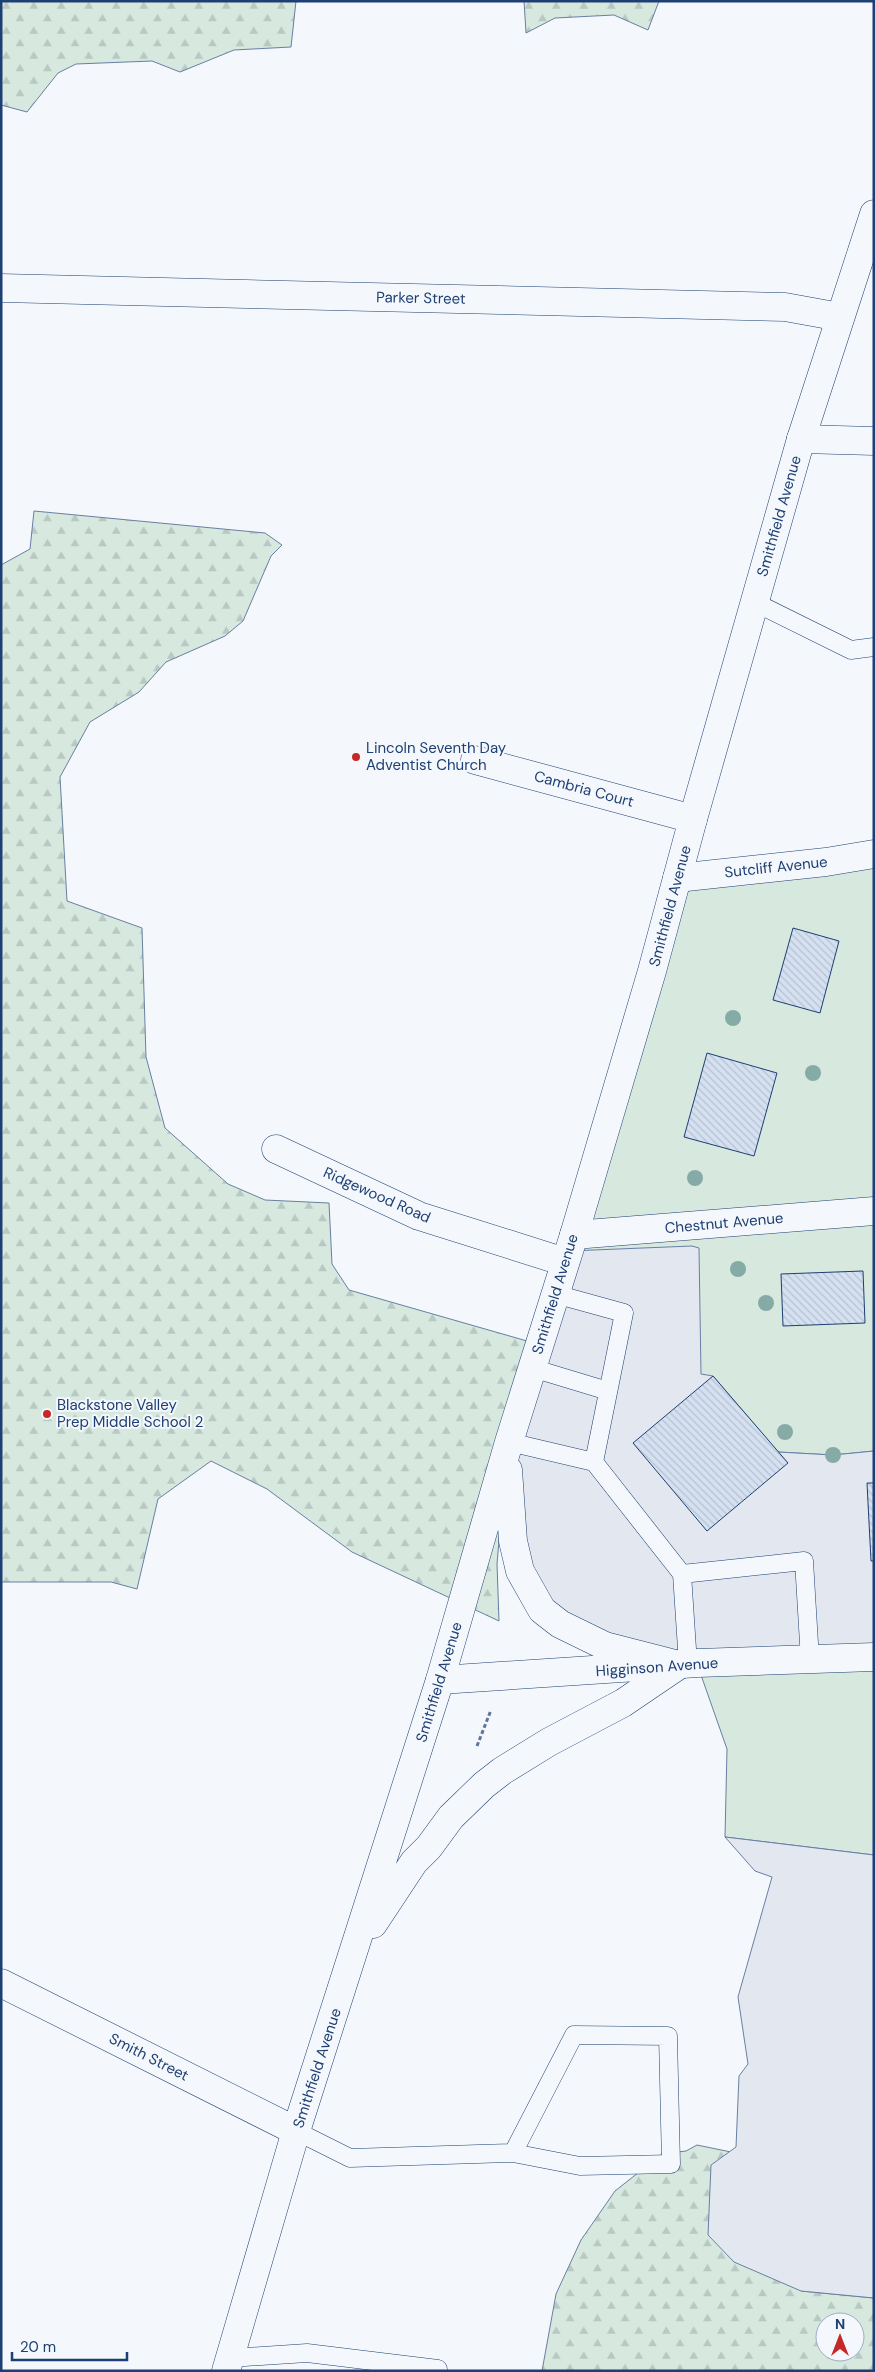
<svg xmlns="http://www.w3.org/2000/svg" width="875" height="2372" font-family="'DM Sans',sans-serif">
  <defs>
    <pattern id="forest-firs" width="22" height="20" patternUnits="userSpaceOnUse" patternTransform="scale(1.25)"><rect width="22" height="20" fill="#d7e8df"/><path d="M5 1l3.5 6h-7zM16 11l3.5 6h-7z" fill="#b8c8c3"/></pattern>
    <pattern id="building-back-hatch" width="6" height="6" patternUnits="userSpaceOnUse" patternTransform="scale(1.25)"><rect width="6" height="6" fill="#d5e0f0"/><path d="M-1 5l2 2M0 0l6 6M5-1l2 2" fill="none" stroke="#b6c1d1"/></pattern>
  </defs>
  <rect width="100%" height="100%" fill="#f4f7fb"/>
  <path fill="#d7e8df" stroke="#687fa3" d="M874 854V1451L833 1455 778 1452 701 1375 569 1251 677 878Z
    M874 1657V1855L725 1837 727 1749 701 1675Z"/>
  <path fill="url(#forest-firs)" stroke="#687fa3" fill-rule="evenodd" d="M1 1H296L291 47 234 50 180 72 152 61 76 64 58 73 27 112 1 105Z
    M524 1H659L648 30 614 15 555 18 526 33Z
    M34 511 265 533 282 545 271 556 243 621 225 636 166 662 139 692 90 722 60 777 67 901 142 928 146 1057 165 1128 228 1184 265 1200 329 1203 332 1264 349 1290 534 1343 505 1471 497 1564 499 1621 352 1552 267 1489 211 1461 158 1499 137 1589 111 1582H1V565L30 549Z
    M697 2145 731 2152 711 2166 801 2291 874 2298V2371H542L556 2294 581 2240 615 2191 662 2154 686 2151ZM825 2322H855V2352H825Z"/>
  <path fill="#e3e8f0" stroke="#687fa3" d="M692 1246 699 1248 701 1374 713 1376 778 1452 833 1455 874 1451V1657L698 1663 560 1624 520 1571 508 1448 569 1251Z
    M725 1837 874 1855V2298L801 2291 734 2262 708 2235 711 2165 736 2147 739 2076 748 2064 738 1997 772 1877 755 1871Z"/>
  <path fill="url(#building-back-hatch)" stroke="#1d3f73" d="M793 928 839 941 820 1013 773 1000Z
    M707 1053 777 1073 754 1156 684 1137Z
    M863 1271 865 1323 783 1326 781 1274Z
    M713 1376 788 1463 707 1531 633 1443Z
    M867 1483H874V1561H871Z"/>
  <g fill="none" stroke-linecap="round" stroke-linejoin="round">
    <g stroke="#1d3f73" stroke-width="19">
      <path id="lane" d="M754 602 851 650 874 647
        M555 1294 624 1313 594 1462 682 1574 804 1561 810 1660
        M532 1368 608 1391
        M509 1442 594 1462
        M682 1574 688 1664
        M296 2131 350 2158 513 2153 580 2166 671 2164 668 2036 574 2035 513 2153
        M230 2358 307 2353 438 2369"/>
    </g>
    <g stroke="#1d3f73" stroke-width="29">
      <path id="street" d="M1 288 785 307 840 317
        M801 439 874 441
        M475 760 693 819
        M677 878 826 862 874 854
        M276 1149 419 1216 565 1262
        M574 1235 874 1211
        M1 1983 296 2131"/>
    </g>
    <g stroke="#1d3f73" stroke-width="29">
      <path id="secondary" d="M440 1680 698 1663 874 1657"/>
    </g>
    <g stroke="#1d3f73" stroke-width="29">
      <path id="primary" d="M508 1470 513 1541 520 1571 542 1610 560 1624 605 1646 679 1665
        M373 1924 414 1862 429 1847 451 1817 484 1785 502 1771 549 1742 623 1703 679 1665
        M226 2371 296 2131 440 1680 509 1442 574 1235 652 971 693 819 801 439 874 214"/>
    </g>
    <path stroke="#5e769c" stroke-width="3" stroke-dasharray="4 2.5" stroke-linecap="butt" d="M477 1746 491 1710"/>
    <use href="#lane" stroke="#f4f7fb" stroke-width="18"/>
    <use href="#street" stroke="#f4f7fb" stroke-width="28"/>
    <use href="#secondary" stroke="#f4f7fb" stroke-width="28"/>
    <use href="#primary" stroke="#f4f7fb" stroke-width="28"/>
  </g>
  <g fill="#86aba6">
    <circle cx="733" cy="1018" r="8"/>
    <circle cx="813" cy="1073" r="8"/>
    <circle cx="695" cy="1178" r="8"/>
    <circle cx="738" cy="1269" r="8"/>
    <circle cx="766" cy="1303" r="8"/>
    <circle cx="785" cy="1432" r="8"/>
    <circle cx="833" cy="1455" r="8"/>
  </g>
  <g fill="#c62828" stroke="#f4f7fb" stroke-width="2">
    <circle cx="356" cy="757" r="5"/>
    <circle cx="47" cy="1414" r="5"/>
  </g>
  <g text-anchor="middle" stroke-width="4" stroke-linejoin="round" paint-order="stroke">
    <g font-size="15" fill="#1d3f73" stroke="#f4f7fb">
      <text transform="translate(421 298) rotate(1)" y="5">Parker Street</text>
      <text transform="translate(779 516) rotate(-74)" y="5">Smithfield Avenue</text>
      <text transform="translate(584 789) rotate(15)" y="5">Cambria Court</text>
      <text transform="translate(776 867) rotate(-6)" y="5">Sutcliff Avenue</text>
      <text transform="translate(670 906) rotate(-75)" y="5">Smithfield Avenue</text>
      <text transform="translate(377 1195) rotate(24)" y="5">Ridgewood Road</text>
      <text transform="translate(724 1223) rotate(-5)" y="5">Chestnut Avenue</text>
      <text transform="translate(555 1294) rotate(-73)" y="5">Smithfield Avenue</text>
      <text transform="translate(657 1667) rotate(-4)" y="5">Higginson Avenue</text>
      <text transform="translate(439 1682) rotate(-73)" y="5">Smithfield Avenue</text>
      <text transform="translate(149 2057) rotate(27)" y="5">Smith Street</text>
      <text transform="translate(317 2068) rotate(-72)" y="5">Smithfield Avenue</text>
    </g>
    <g font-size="15" fill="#1d3f73" stroke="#f4f7fb" text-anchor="start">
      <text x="366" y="753">Lincoln Seventh Day<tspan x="366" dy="17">Adventist Church</tspan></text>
      <text x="57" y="1410">Blackstone Valley<tspan x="57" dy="17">Prep Middle School 2</tspan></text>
    </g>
  </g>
  <rect width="875" height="2372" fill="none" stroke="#1d3f73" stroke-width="5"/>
  <g transform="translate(840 2337)"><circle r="24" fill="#f4f7fb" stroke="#9eadc5"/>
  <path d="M0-4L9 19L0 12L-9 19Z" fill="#c62828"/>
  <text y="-8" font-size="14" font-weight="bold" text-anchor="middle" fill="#1d3f73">N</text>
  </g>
  <path d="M12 2352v8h115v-8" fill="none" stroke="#1d3f73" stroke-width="2.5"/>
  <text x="20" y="2352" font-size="15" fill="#1d3f73" stroke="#f4f7fb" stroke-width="4" paint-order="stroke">20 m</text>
</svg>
